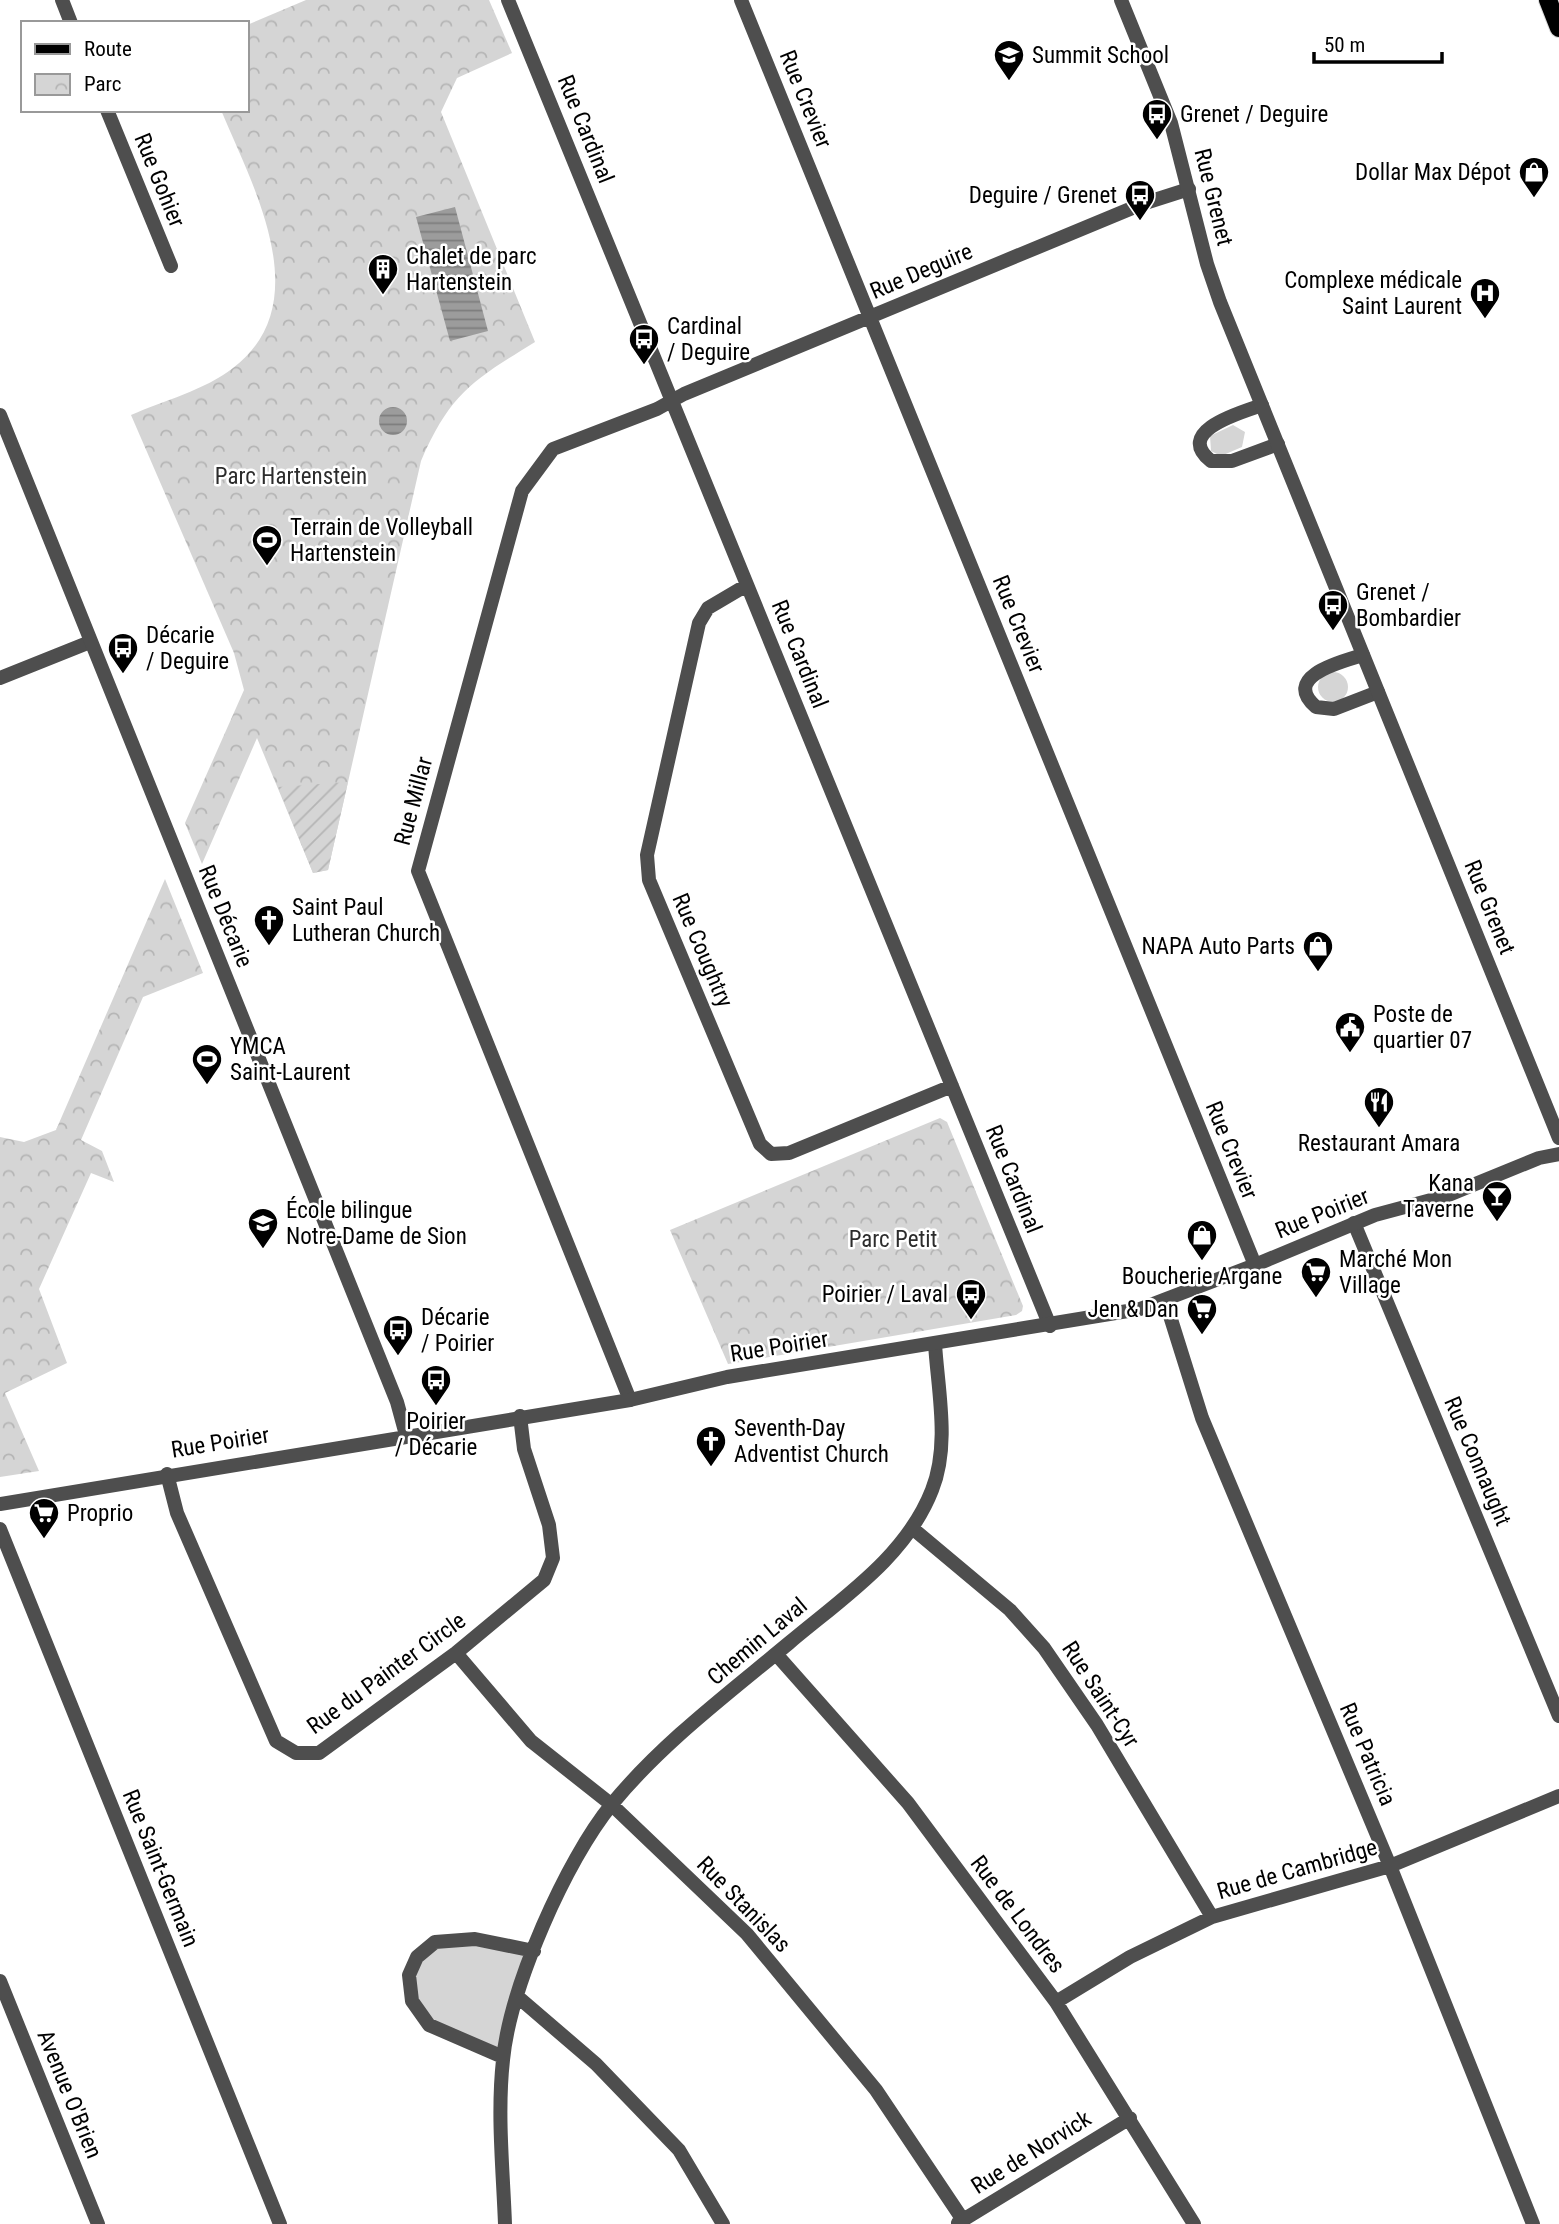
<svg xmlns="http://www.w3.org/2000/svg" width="1559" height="2224" font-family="'Roboto Condensed',sans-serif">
  <defs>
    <pattern id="park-crowns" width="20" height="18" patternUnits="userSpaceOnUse" patternTransform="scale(1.75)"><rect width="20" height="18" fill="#d5d5d5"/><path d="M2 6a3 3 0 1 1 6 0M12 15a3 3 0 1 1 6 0" fill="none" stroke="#b5b5b5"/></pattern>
    <pattern id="garden-furrows" width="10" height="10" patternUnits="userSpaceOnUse" patternTransform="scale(1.75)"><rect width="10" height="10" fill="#d5d5d5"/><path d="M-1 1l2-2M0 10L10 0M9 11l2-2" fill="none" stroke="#b5b5b5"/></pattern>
    <pattern id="water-rules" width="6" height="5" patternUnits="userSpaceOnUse" patternTransform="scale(1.75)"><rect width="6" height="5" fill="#9c9c9c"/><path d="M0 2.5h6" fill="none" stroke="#7d7d7d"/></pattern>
  </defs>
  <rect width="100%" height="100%" fill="#fff"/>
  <path fill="#d5d5d5" d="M1233 425 1245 432 1242 447 1221 456 1211 451 1210 436Z
    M1318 687a15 15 0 1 1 30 0a15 15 0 1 1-30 0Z
    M435 1942 534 1951 503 2057 429 2025 412 2001 417 1957Z"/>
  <path fill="url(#park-crowns)" d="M306 0H489L512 53 457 78 441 112 535 342C474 380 451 392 421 461L328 870 313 873 257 738 202 864 185 823 244 690 234 653 131 415C163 401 205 390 233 368 319 303 252 185 221 110H247V25Z
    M165 879 203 973 143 997 81 1140 102 1151 114 1182 91 1173 39 1289 67 1363 5 1393 39 1471 0 1477V1137L24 1142 56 1130Z
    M940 1118 947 1122 1023 1306 1022 1311 1016 1315 728 1364 670 1230Z"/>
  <path fill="url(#garden-furrows)" d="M348 782 328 870 313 873 278 787Z"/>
  <path fill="url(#water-rules)" d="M455 207 488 331 450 341 416 217Z
    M379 421a14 14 0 1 1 28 0a14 14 0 1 1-28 0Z"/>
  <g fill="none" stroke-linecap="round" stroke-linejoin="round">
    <g stroke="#dbdbdb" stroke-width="20">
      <path id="primary" d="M1548 0 1559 28"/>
    </g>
    <path stroke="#4e4e4e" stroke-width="14" d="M62 0 71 23
      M508 0 1050 1326
      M741 0 1255 1265
      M107 110 171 266
      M1262 405C1242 412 1173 431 1211 461H1232L1278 444
      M747 585 708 608 699 623 647 855 649 880 760 1144 771 1154 789 1153 952 1086
      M1363 655C1344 661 1280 676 1316 707L1334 709 1378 692
      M0 678 90 642
      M1354 1223 1559 1716
      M1165 1300 1202 1418 1390 1866 1533 2224
      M630 1400 418 871 522 491 553 449 657 409 684 394 1142 204 1189 189
      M167 1474 177 1513 276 1741 296 1753H319L456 1653 544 1580 553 1558 549 1525 524 1449 520 1416
      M912 1528 1010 1610 1044 1648 1097 1725 1212 1917
      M0 1529 280 2224
      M456 1653 531 1741 612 1805 747 1934 876 2090 963 2220
      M776 1654 908 1803 1056 2002 1194 2224
      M518 1997 596 2064 679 2150 723 2224
      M1056 2002 1130 1957 1212 1917 1390 1866 1559 1796
      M503 2057 429 2025 412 2001 409 1975 417 1957 435 1942 475 1939 534 1951
      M958 2223 1130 2118
      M505 2224C503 2170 497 2114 503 2060 510 1987 566 1860 612 1804 662 1743 729 1693 789 1643 841 1599 906 1557 932 1490 950 1445 938 1391 935 1344"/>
    <path stroke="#4e4e4e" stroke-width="14" d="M1121 0 1171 123 1207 264 1220 302 1559 1138
      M0 415 397 1402 406 1435
      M0 1504 630 1400 727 1377 1140 1309 1255 1265 1375 1215 1446 1196 1539 1158 1559 1154
      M0 1981 98 2224"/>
    <use href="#primary" stroke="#000" stroke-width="18"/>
  </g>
  <defs>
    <g id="school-pin" transform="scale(1.575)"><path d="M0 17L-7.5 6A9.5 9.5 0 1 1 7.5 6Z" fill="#000" stroke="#fff"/><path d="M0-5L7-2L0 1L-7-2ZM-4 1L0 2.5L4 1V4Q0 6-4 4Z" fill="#fff"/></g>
    <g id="bus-pin" transform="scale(1.575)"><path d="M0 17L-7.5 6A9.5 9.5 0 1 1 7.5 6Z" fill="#000" stroke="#fff"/><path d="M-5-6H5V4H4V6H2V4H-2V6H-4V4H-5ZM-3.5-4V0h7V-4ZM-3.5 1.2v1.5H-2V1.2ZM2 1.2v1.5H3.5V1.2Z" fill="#fff"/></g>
    <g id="shop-pin" transform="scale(1.575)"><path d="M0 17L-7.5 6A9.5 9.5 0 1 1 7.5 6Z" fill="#000" stroke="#fff"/><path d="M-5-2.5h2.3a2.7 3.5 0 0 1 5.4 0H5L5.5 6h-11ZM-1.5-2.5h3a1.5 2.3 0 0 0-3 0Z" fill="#fff"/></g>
    <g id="building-pin" transform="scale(1.575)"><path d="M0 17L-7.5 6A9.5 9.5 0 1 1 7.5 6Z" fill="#000" stroke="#fff"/><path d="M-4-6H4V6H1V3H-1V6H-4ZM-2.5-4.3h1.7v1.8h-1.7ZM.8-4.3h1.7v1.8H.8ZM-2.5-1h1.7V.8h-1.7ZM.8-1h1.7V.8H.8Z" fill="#fff"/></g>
    <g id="hospital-pin" transform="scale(1.575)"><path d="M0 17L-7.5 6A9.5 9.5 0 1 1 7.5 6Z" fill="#000" stroke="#fff"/><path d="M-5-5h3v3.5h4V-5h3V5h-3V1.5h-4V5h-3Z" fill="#fff"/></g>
    <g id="stadium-pin" transform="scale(1.575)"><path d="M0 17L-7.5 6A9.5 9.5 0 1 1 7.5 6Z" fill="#000" stroke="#fff"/><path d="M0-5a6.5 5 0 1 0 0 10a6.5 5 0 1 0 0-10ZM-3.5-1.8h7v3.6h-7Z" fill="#fff"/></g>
    <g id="church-pin" transform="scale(1.575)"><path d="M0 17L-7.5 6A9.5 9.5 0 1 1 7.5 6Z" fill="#000" stroke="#fff"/><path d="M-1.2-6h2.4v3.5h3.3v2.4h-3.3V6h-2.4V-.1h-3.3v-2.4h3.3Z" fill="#fff"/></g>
    <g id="civic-pin" transform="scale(1.575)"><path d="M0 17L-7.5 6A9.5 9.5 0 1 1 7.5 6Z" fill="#000" stroke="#fff"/><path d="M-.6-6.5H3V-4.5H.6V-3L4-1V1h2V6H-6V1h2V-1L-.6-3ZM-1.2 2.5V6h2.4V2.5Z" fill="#fff"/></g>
    <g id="restaurant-pin" transform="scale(1.575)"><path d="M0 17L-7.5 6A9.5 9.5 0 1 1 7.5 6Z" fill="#000" stroke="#fff"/><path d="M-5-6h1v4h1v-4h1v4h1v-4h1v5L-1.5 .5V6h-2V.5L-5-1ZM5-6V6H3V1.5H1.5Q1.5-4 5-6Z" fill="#fff"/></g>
    <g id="bar-pin" transform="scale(1.575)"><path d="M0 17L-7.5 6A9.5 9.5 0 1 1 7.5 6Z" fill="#000" stroke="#fff"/><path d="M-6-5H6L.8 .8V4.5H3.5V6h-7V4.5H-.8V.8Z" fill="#fff"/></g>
    <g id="supermarket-pin" transform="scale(1.575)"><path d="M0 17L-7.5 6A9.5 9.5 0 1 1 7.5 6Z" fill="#000" stroke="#fff"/><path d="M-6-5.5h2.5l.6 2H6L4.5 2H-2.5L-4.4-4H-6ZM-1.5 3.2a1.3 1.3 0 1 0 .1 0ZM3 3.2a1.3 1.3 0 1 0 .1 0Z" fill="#fff"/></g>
  </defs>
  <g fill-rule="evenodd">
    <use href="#school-pin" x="1009" y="55"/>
    <use href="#bus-pin" x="1157" y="114"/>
    <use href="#shop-pin" x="1534" y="172"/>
    <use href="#bus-pin" x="1140" y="195"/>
    <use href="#building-pin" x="383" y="269"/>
    <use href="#hospital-pin" x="1485" y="293"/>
    <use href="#bus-pin" x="644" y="339"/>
    <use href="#stadium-pin" x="267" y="540"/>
    <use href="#bus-pin" x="1333" y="605"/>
    <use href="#bus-pin" x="123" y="648"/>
    <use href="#church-pin" x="269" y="920"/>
    <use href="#shop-pin" x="1318" y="946"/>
    <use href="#civic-pin" x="1350" y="1027"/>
    <use href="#stadium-pin" x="207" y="1059"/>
    <use href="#restaurant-pin" x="1379" y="1102"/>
    <use href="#bar-pin" x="1497" y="1196"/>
    <use href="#school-pin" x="263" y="1223"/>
    <use href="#shop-pin" x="1202" y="1235"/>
    <use href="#supermarket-pin" x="1316" y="1272"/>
    <use href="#bus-pin" x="971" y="1294"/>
    <use href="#supermarket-pin" x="1202" y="1309"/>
    <use href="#bus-pin" x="398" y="1330"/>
    <use href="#bus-pin" x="436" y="1380"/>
    <use href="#church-pin" x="711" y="1441"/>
    <use href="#supermarket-pin" x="44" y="1513"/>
  </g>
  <g text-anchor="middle" stroke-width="5" stroke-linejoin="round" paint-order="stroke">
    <g font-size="23" fill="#000" stroke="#fff" text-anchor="start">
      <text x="1032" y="63">Summit School</text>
      <text x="1180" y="122">Grenet / Deguire</text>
      <text x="1511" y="180" text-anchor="end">Dollar Max Dépot</text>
      <text x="1117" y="203" text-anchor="end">Deguire / Grenet</text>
      <text x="406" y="264">Chalet de parc<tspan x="406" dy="26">Hartenstein</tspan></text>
      <text x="1462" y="288" text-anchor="end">Complexe médicale<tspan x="1462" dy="26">Saint Laurent</tspan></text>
      <text x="667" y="334">Cardinal<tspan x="667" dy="26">/ Deguire</tspan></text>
      <text x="290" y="535">Terrain de Volleyball<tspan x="290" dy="26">Hartenstein</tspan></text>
      <text x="1356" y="600">Grenet /<tspan x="1356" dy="26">Bombardier</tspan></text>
      <text x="146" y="643">Décarie<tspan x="146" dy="26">/ Deguire</tspan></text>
      <text x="292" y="915">Saint Paul<tspan x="292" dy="26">Lutheran Church</tspan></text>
      <text x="1295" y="954" text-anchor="end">NAPA Auto Parts</text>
      <text x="1373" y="1022">Poste de<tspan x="1373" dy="26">quartier 07</tspan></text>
      <text x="230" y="1054">YMCA<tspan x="230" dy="26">Saint-Laurent</tspan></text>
      <text x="1379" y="1151" text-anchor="middle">Restaurant Amara</text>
      <text x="1474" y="1191" text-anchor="end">Kana<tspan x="1474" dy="26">Taverne</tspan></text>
      <text x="286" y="1218">École bilingue<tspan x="286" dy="26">Notre-Dame de Sion</tspan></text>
      <text x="1339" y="1267">Marché Mon<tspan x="1339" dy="26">Village</tspan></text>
      <text x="1202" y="1284" text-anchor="middle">Boucherie Argane</text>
      <text x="948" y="1302" text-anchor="end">Poirier / Laval</text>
      <text x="1179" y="1317" text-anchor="end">Jen &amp; Dan</text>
      <text x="421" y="1325">Décarie<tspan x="421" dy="26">/ Poirier</tspan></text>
      <text x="436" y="1429" text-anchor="middle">Poirier<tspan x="436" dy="26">/ Décarie</tspan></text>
      <text x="734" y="1436">Seventh-Day<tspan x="734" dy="26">Adventist Church</tspan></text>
      <text x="67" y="1521">Proprio</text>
    </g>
    <g font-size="23" fill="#000" stroke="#fff">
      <text transform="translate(806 99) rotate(68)" y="8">Rue Crevier</text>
      <text transform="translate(586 129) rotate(68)" y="8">Rue Cardinal</text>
      <text transform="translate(160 180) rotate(68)" y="8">Rue Gohier</text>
      <text transform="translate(1214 197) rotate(76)" y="8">Rue Grenet</text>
      <text transform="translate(921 271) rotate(-23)" y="8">Rue Deguire</text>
      <text transform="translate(1019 624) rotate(68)" y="8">Rue Crevier</text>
      <text transform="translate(800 654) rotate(68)" y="8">Rue Cardinal</text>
      <text transform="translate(413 801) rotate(-75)" y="8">Rue Millar</text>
      <text transform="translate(1490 907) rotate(68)" y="8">Rue Grenet</text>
      <text transform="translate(226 916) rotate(68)" y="8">Rue Décarie</text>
      <text transform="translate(703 950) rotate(67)" y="8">Rue Coughtry</text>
      <text transform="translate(1232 1150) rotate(68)" y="8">Rue Crevier</text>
      <text transform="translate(1014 1179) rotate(68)" y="8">Rue Cardinal</text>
      <text transform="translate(1322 1213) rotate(-22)" y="8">Rue Poirier</text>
      <text transform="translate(779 1346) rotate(-9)" y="8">Rue Poirier</text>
      <text transform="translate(220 1442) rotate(-9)" y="8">Rue Poirier</text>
      <text transform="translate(1478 1461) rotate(67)" y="8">Rue Connaught</text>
      <text transform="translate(757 1641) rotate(-40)" y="8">Chemin Laval</text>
      <text transform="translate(386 1673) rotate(-36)" y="8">Rue du Painter Circle</text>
      <text transform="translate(1101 1694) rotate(57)" y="8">Rue Saint-Cyr</text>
      <text transform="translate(1368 1754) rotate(67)" y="8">Rue Patricia</text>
      <text transform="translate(161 1868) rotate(68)" y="8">Rue Saint-Germain</text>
      <text transform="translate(1297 1869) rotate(-16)" y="8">Rue de Cambridge</text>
      <text transform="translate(744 1904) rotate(46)" y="8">Rue Stanislas</text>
      <text transform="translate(1018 1914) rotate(53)" y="8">Rue de Londres</text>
      <text transform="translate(70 2094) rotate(68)" y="8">Avenue O'Brien</text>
      <text transform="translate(1031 2152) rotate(-32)" y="8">Rue de Norvick</text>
    </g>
    <g font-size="23" fill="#2c2c2c" stroke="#fff">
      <text x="291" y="484">Parc Hartenstein</text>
      <text x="893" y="1247">Parc Petit</text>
    </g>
  </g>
  <rect x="21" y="21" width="228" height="91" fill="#ffffff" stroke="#999999" stroke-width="2"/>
  <rect x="35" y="44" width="35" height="10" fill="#000000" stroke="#999999" stroke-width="2"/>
  <text x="84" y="56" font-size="21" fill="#000000">Route</text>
  <rect x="35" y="74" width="35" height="21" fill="url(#park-crowns)" stroke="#999999" stroke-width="2"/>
  <text x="84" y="91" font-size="21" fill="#000000">Parc</text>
  <path d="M1314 52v10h128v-10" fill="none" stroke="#000000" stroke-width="3.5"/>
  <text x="1324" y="52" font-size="21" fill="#000000" stroke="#ffffff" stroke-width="5" paint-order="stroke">50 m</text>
</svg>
